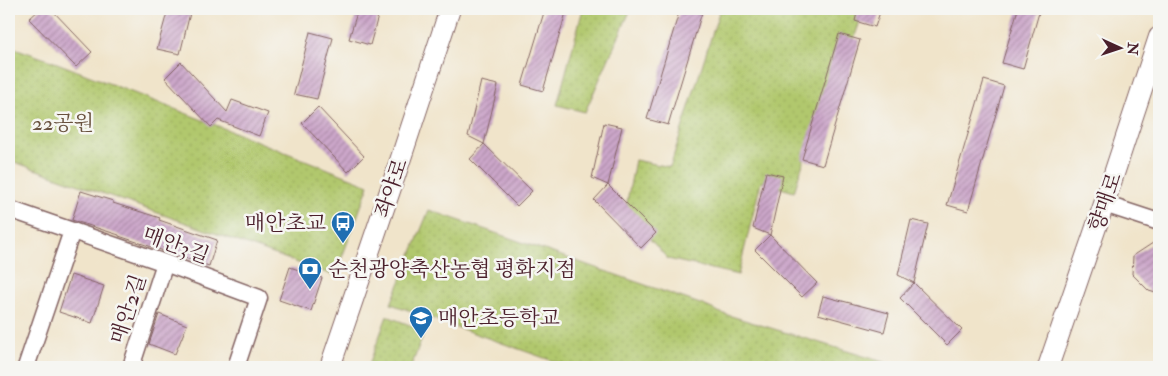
<svg xmlns="http://www.w3.org/2000/svg" width="1168" height="376" font-family="'IM FELL Double Pica','Noto Serif KR',serif">
  <defs>
    <pattern id="grass-dots" width="8" height="8" patternUnits="userSpaceOnUse" patternTransform="scale(1.25)"><rect width="8" height="8" fill="#b1c86d"/><path d="M2 2h.1M6 6h.1" fill="none" stroke="#9aab5f" stroke-width="1.8" stroke-linecap="round"/></pattern>
    <pattern id="building-hatch" width="6" height="6" patternUnits="userSpaceOnUse" patternTransform="scale(1.25)"><rect width="6" height="6" fill="#cca7ca"/><path d="M-1 1l2-2M0 6l6-6M5 7l2-2" fill="none" stroke="#a887a4"/></pattern>
  </defs>
  <rect width="100%" height="100%" fill="#f6f6f2"/>
  <filter id="ink" filterUnits="userSpaceOnUse"><feTurbulence type="fractalNoise" baseFrequency=".02" numOctaves="2"/><feDisplacementMap in="SourceGraphic" scale="10" xChannelSelector="R" yChannelSelector="G"/><feConvolveMatrix kernelMatrix="1 2 1 2 8 2 1 2 1" color-interpolation-filters="sRGB"/></filter>
  <filter id="wash" filterUnits="userSpaceOnUse"><feTurbulence type="fractalNoise" baseFrequency=".0096" numOctaves="4" result="noise"/><feDisplacementMap in="SourceGraphic" scale="20" xChannelSelector="R" yChannelSelector="G"/><feGaussianBlur stdDeviation="1.12" result="paint"/><feColorMatrix in="noise" values="0 0 0 0 0 0 0 0 0 0 0 0 0 0 0 0 0 1.4 0 .05"/><feComposite in="paint" operator="in"/></filter>
  <g filter="url(#wash)">
    <rect width="100%" height="100%" fill="#f0e4ca"/>
    <path fill="url(#grass-dots)" stroke="#7e744c" d="M583 9H631L585 112 557 105Z
      M720 9H864L852 45 842 39 794 192 761 182 738 275 668 259 625 212 635 160 670 167Z
      M9 46 57 63 369 185 335 276 9 160Z
      M429 210 703 305 721 313 900 367H570L391 304Z
      M387 316 425 331 411 367H368Z"/>
    <g id="blocks">
      <path fill="url(#building-hatch)" d="M40 9H51L92 52 76 67 29 19Z
        M168 9H191L180 54 157 49Z
        M358 9H380L370 45 349 39Z
        M545 9H567L543 91 522 85Z
        M680 9H703L668 125 647 119Z
        M858 9H881L875 27 855 21Z
        M1018 9H1040L1023 69 1002 63Z
        M310 32 333 38 317 99 294 94Z
        M839 34 860 40 823 165 802 159Z
        M181 62 227 112 232 100 268 113 259 136 218 120 211 127 165 78Z
        M984 80 1004 86 968 211 947 205Z
        M481 81 498 85 484 144 468 136Z
        M318 107 364 156 348 172 302 123Z
        M604 123 622 127 608 185 592 178Z
        M484 144 532 191 517 206 470 159Z
        M766 172 783 176 770 235 753 228Z
        M608 185 656 233 641 248 594 200Z
        M81 191 113 201V203L160 218 159 220 217 240 209 266 119 236V235L72 220Z
        M911 220 928 224 914 283 898 275Z
        M770 235 817 283 802 297 755 250Z
        M1159 239V294L1149 291 1132 274 1133 256Z
        M290 267 322 278 311 311 279 300Z
        M71 275 104 286 92 323 59 312Z
        M914 283 962 330 947 345 900 298Z
        M823 296 889 313 884 332 818 314Z
        M159 314 187 325 175 354 149 344Z"/>
    </g>
  </g>
  <g filter="url(#ink)">
    <use href="#blocks" fill-opacity="0" stroke="#846463" stroke-width="1"/>
    <g fill="none" stroke-linecap="round" stroke-linejoin="round">
      <g stroke="#846463" stroke-width="19">
        <path id="minor" d="M1104 204 1159 222
          M9 209 165 263 259 298 236 367
          M26 367 72 231
          M131 367 165 263"/>
      </g>
      <g stroke="#846463" stroke-width="22">
        <path id="tertiary" d="M330 367 396 173 450 9
          M1048 367 1104 204 1159 37"/>
      </g>
      <use href="#minor" stroke="#fff" stroke-width="16"/>
      <use href="#tertiary" stroke="#fff" stroke-width="20"/>
    </g>
  </g>
  <defs>
    <g id="bus-pin" transform="scale(1.25)"><path d="M0 17L-7.5 6A9.5 9.5 0 1 1 7.5 6Z" fill="#1f6fb2" stroke="#f6f6f2"/><path d="M-5-6H5V4H4V6H2V4H-2V6H-4V4H-5ZM-3.5-4V0h7V-4ZM-3.5 1.2v1.5H-2V1.2ZM2 1.2v1.5H3.5V1.2Z" fill="#fff"/></g>
    <g id="bank-pin" transform="scale(1.25)"><path d="M0 17L-7.5 6A9.5 9.5 0 1 1 7.5 6Z" fill="#1f6fb2" stroke="#f6f6f2"/><path d="M-6-4H6V4H-6ZM0-2.3a2.3 2.3 0 1 0 0 4.6a2.3 2.3 0 1 0 0-4.6Z" fill="#fff"/></g>
    <g id="school-pin" transform="scale(1.25)"><path d="M0 17L-7.5 6A9.5 9.5 0 1 1 7.5 6Z" fill="#1f6fb2" stroke="#f6f6f2"/><path d="M0-5L7-2L0 1L-7-2ZM-4 1L0 2.5L4 1V4Q0 6-4 4Z" fill="#fff"/></g>
  </defs>
  <g fill-rule="evenodd">
    <use href="#bus-pin" x="343" y="223"/>
    <use href="#bank-pin" x="310" y="269"/>
    <use href="#school-pin" x="421" y="318"/>
  </g>
  <g text-anchor="middle" stroke-width="5" stroke-linejoin="round" paint-order="stroke">
    <g font-size="21" fill="#69523f" stroke="#f6f6f2">
      <text x="63" y="130">22공원</text>
    </g>
    <g font-size="21" fill="#4a1f2b" stroke="#f6f6f2">
      <text transform="translate(391 188) rotate(-71)" y="7">좌야로</text>
      <text transform="translate(1105 202) rotate(-71)" y="7">향매로</text>
      <text transform="translate(176 245) rotate(20)" y="7">매안3길</text>
      <text transform="translate(128 309) rotate(-72)" y="7">매안2길</text>
    </g>
    <g font-size="21" fill="#4a1f2b" stroke="#f6f6f2" text-anchor="start">
      <text x="326" y="230" text-anchor="end">매안초교</text>
      <text x="328" y="276">순천광양축산농협 평화지점</text>
      <text x="438" y="325">매안초등학교</text>
    </g>
  </g>
  <rect width="1168" height="376" fill="none" stroke="#f6f6f2" stroke-width="30"/>
  <g transform="translate(1120 48) rotate(93)" stroke="#f6f6f2" stroke-width="4" paint-order="stroke">
  <path d="M0-4L9 19L0 12L-9 19Z" fill="#4a1f2b"/>
  <text y="-8" font-size="14" font-weight="bold" text-anchor="middle" fill="#4a1f2b">N</text>
  </g>
</svg>
